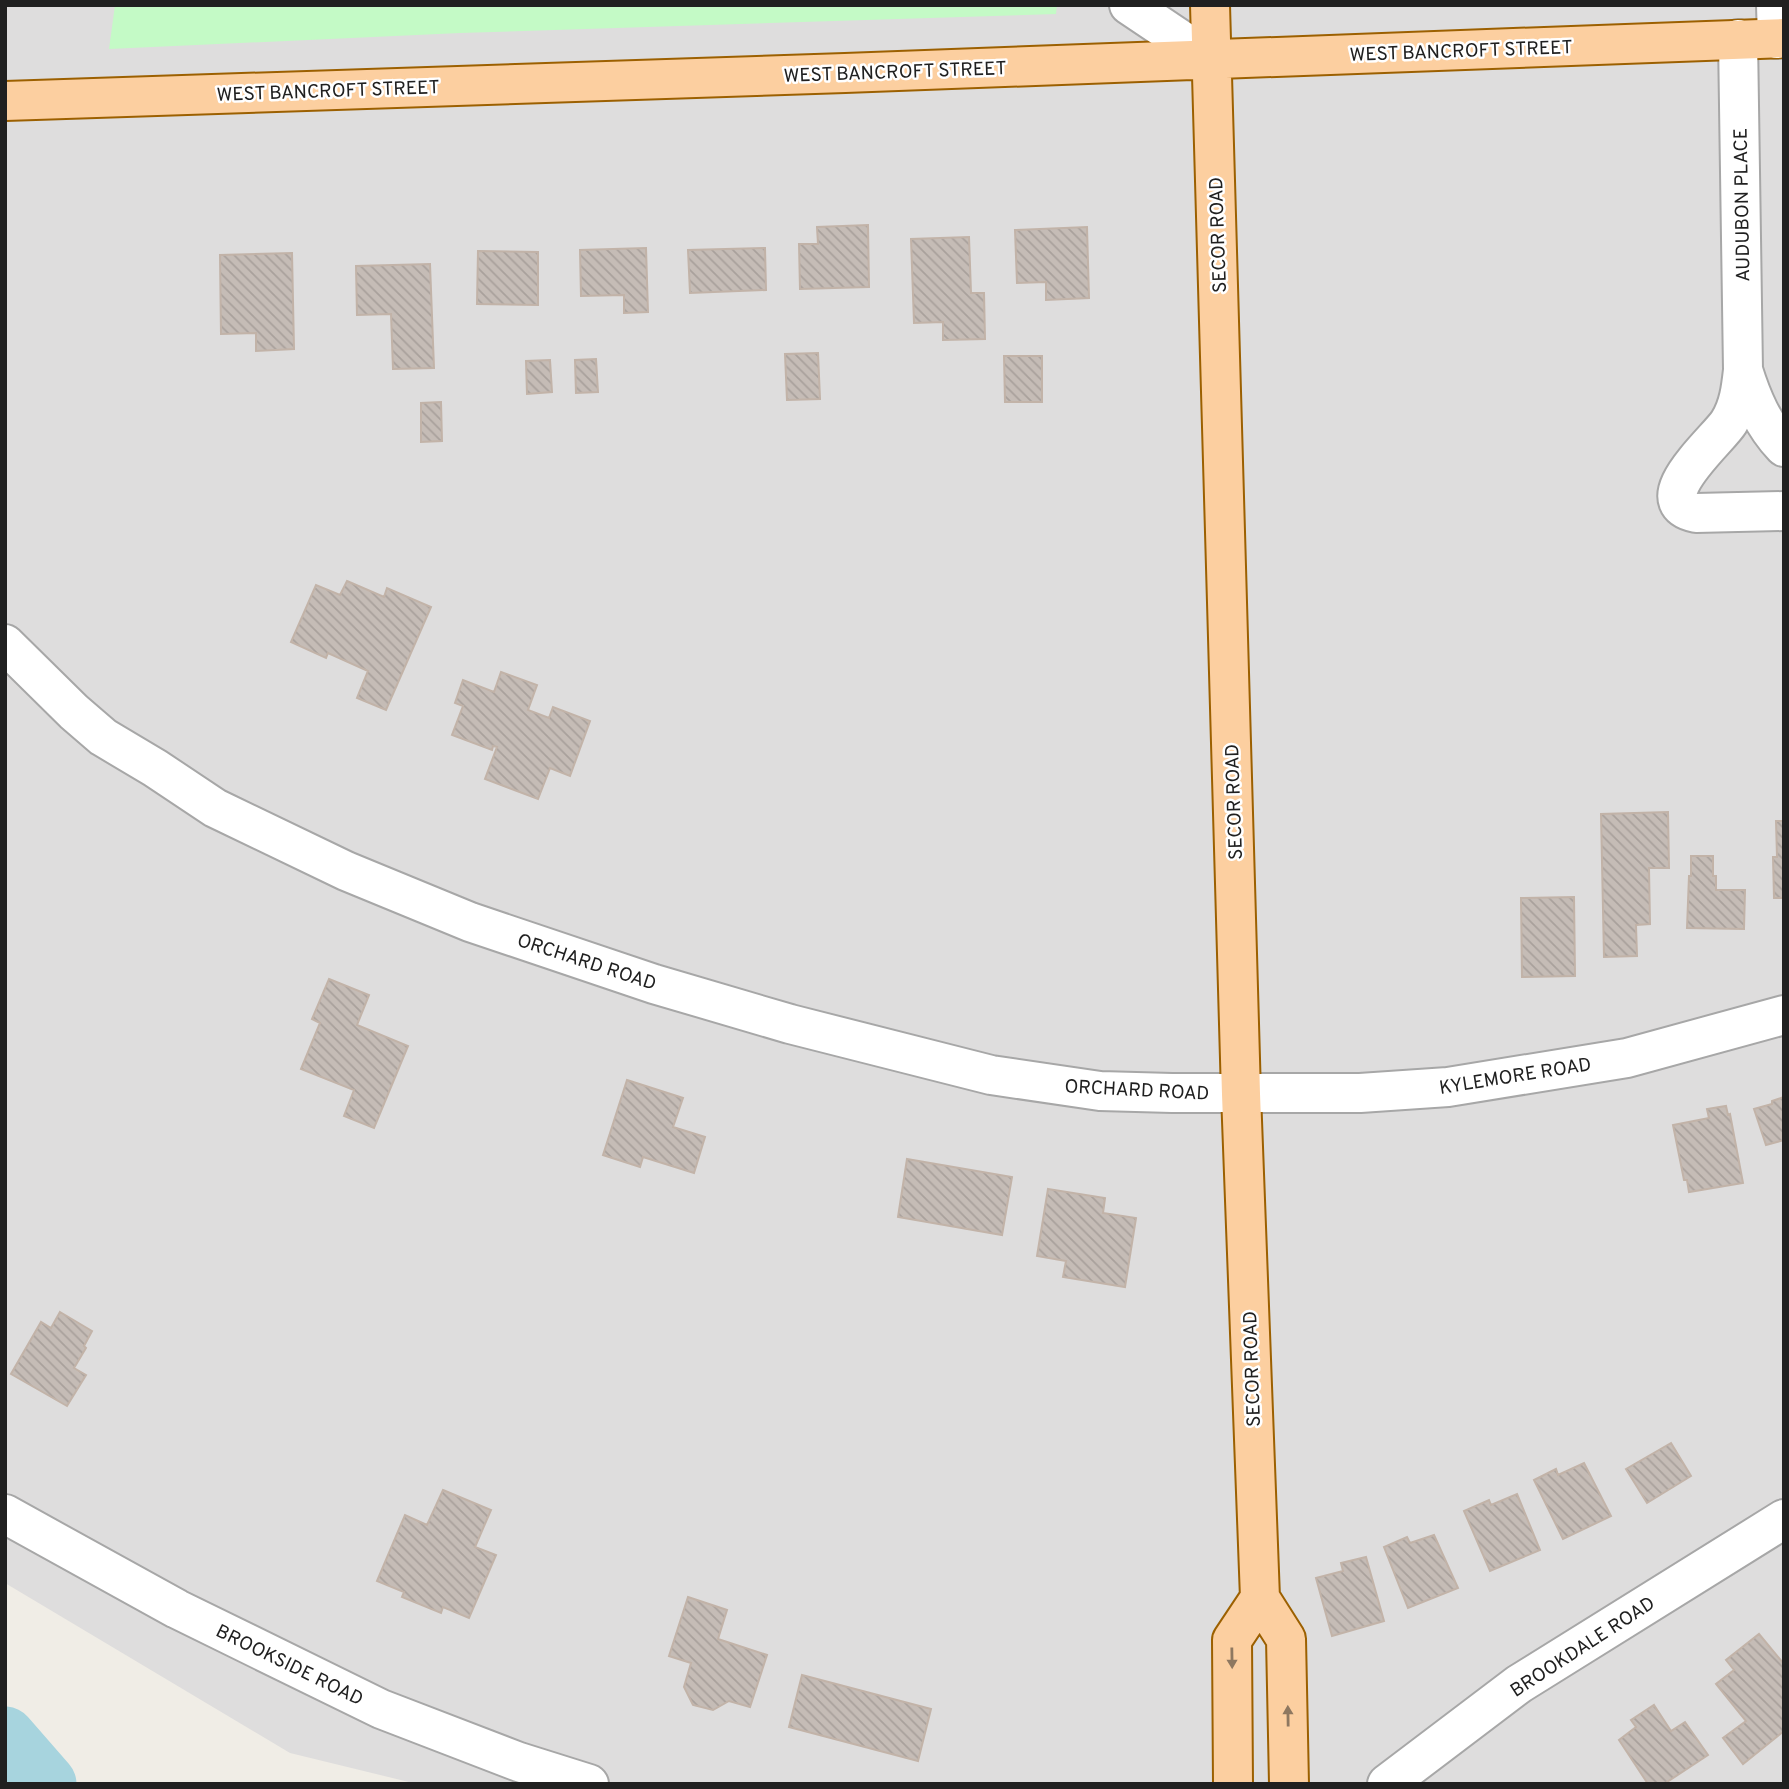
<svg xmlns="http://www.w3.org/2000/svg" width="1789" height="1789" font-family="Overpass,sans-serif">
  <defs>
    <pattern id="building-back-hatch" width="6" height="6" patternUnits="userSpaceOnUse" patternTransform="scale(1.75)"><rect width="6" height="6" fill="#c5bcb6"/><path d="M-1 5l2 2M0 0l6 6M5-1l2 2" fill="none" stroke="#a9a19c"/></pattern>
  </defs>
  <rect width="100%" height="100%" fill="#f0ede6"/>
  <path fill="#dedddd" d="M5 5H1784V1784H417L290 1753 5 1583Z"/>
  <path fill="#c4fac6" d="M115 5H1057L1056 14 460 33 109 49Z"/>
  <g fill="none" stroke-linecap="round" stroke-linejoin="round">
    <path stroke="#a7d4de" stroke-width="61" d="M5 1737 46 1784"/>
  </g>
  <path fill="url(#building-back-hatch)" stroke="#c2b3a8" stroke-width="2" d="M868 225 869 287 800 289 799 244H818L817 227Z
    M1087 227 1089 298 1046 300V282L1017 283 1015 230Z
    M969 237 971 293H984L985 339 943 340V322L914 323 911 239Z
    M646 248 648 312 624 313V295L581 296 580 250Z
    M765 248 766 290 690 293 688 250Z
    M478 251 538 252V305L477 304Z
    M292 253 294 349 256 351V333L221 334 220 255Z
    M430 264 434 368 393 369 391 314 357 315 356 266Z
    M818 353 820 399 787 400 785 354Z
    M1004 356H1042V402H1005Z
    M596 359 598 392 576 393 575 360Z
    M550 360 552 392 527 394 526 361Z
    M441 402 442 441 421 442V403Z
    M347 581 384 597 387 588 431 607 386 710 357 698 368 671 328 653 326 658 291 642 316 585 340 595Z
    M501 672 537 685 528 710 549 718 553 707 590 721 570 776 550 768 538 799 485 779 497 747 493 746 492 750 452 735 463 706 455 703 463 680 494 692Z
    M1668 812 1669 868H1649L1650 924 1636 925 1637 956 1604 957 1601 814Z
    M1776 821H1784V898H1774L1773 857H1777Z
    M1691 856H1713V876H1716V890H1745L1744 929 1687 928 1689 876H1691Z
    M1574 897 1575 976 1522 977 1521 898Z
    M329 979 369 995 357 1025 408 1046 374 1128 344 1116 354 1090 301 1069 320 1023 312 1019Z
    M627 1080 683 1098 673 1127 705 1137 694 1173 643 1157 640 1167 603 1155Z
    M1784 1097V1140L1766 1145 1754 1109 1772 1104V1101Z
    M1726 1106 1728 1115 1730 1114 1743 1183 1689 1192 1687 1180H1684L1673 1125 1709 1118 1707 1109Z
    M907 1159 1012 1177 1002 1235 898 1217Z
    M1048 1189 1105 1198 1103 1213 1136 1218 1125 1287 1063 1277 1066 1261 1037 1256Z
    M60 1312 92 1331 84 1346 86 1348 74 1368 86 1375 67 1406 11 1374 41 1322 51 1328Z
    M1671 1443 1691 1476 1647 1503 1626 1469Z
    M1584 1463 1611 1516 1563 1539 1534 1480 1556 1469 1558 1475Z
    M443 1490 491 1510 475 1547 496 1555 469 1618 443 1607 441 1613 402 1597 404 1592 377 1581 405 1515 427 1525Z
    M1517 1494 1540 1550 1490 1571 1464 1511 1489 1500 1491 1505Z
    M1434 1535 1458 1588 1408 1608 1384 1547 1407 1537 1410 1543Z
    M1366 1557 1384 1621 1332 1636 1316 1578 1343 1571 1341 1563Z
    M688 1597 727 1610 718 1639 767 1655 750 1707 729 1701 713 1710 693 1705 684 1687 691 1663 669 1656Z
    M1759 1634 1784 1664V1731L1743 1764 1723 1738 1746 1721 1716 1684 1734 1670 1726 1660Z
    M802 1675 931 1709 918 1761 789 1727Z
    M1654 1705 1671 1731 1685 1722 1708 1755 1664 1784H1648L1619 1740 1636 1727 1631 1720Z"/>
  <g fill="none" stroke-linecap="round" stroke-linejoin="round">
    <g stroke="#a7a7a7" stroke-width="42">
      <path id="minor" d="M1129 5 1211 60
        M1776 5 1777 39
        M1738 39 1743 370C1741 388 1739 406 1729 422 1718 440 1643 502 1696 513L1784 511
        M1743 370C1752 399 1763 425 1784 447
        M5 644 74 712 103 737 155 768 215 808 346 871 470 922 654 984 790 1024 991 1075 1100 1091 1172 1093H1360L1448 1087 1627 1058 1784 1015
        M5 1514 177 1609 381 1709 519 1762 589 1784
        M1387 1784 1519 1684 1784 1519"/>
    </g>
    <g stroke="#9c6000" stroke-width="42">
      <path id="major" d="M1210 5 1241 1094 1260 1598 1286 1639 1289 1784
        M5 101 845 73 1784 38
        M1233 1784 1232 1640 1260 1598"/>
    </g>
    <use href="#minor" stroke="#fff" stroke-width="38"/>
    <use href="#major" stroke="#fccfa0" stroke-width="38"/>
  </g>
  <defs><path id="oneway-solid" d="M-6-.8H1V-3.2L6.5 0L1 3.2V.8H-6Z" transform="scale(1.75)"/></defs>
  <g fill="#8e7860">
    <use href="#oneway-solid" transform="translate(1232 1658) rotate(89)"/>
    <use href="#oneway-solid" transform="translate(1288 1716) rotate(-91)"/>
  </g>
  <g text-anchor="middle" stroke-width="5" stroke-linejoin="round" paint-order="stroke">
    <g font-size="19" fill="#202020" stroke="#fff">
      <text transform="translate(1461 50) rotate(-2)" y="7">WEST BANCROFT STREET</text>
      <text transform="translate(895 71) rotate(-2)" y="7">WEST BANCROFT STREET</text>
      <text transform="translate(328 90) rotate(-2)" y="7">WEST BANCROFT STREET</text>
      <text transform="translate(1741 205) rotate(-91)" y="7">AUDUBON PLACE</text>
      <text transform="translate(1217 235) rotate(-92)" y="7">SECOR ROAD</text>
      <text transform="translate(1233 802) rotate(-92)" y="7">SECOR ROAD</text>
      <text transform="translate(587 961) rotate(18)" y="7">ORCHARD ROAD</text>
      <text transform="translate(1515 1075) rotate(-9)" y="7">KYLEMORE ROAD</text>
      <text transform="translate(1137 1089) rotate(3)" y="7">ORCHARD ROAD</text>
      <text transform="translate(1251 1369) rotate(-92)" y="7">SECOR ROAD</text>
      <text transform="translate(1582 1646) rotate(-33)" y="7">BROOKDALE ROAD</text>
      <text transform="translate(290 1664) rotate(26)" y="7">BROOKSIDE ROAD</text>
    </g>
  </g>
  <rect width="1789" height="1789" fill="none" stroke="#202020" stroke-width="14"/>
</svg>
